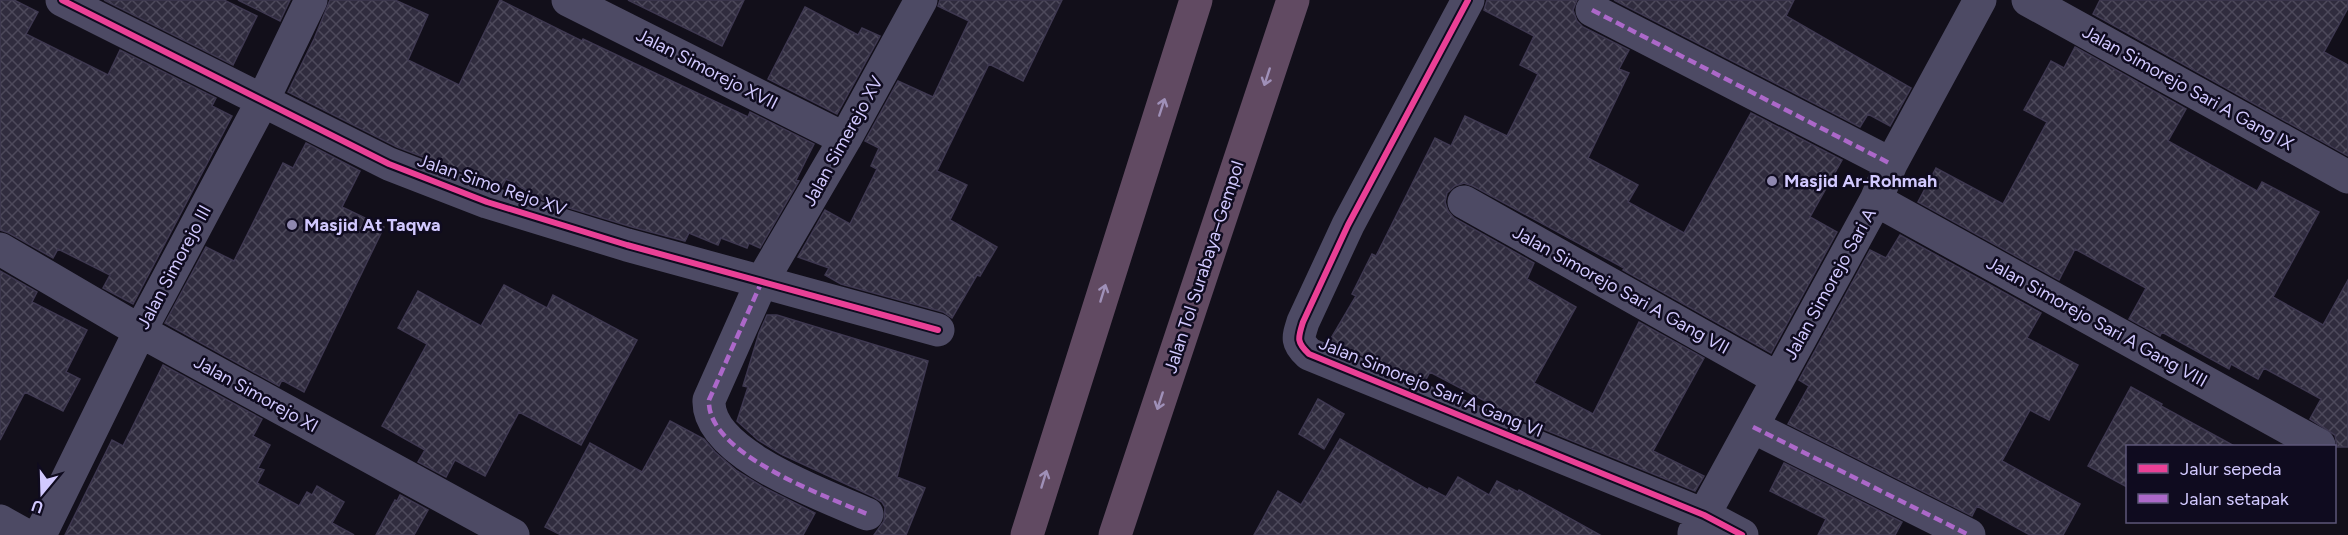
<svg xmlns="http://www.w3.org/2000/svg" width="2348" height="535" font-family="Figtree,sans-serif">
  <defs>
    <pattern id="building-cross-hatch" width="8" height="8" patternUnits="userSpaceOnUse" patternTransform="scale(1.5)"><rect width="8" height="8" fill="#302c3e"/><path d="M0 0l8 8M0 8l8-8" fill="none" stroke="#4d495b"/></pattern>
  </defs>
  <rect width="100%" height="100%" fill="#120f1a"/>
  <path fill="url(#building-cross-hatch)" stroke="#3e3850" stroke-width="1.5" d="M0 0H14L38 12 26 34 108 75 120 50 216 98 212 106 232 116 133 304 103 288 110 275 58 249 53 258 9 233 0 230Z
    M104 0H224L257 16 233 65Z
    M238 0H290L280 21Z
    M330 0H395L428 15 408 60 459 85 500 0 582 41 583 39 748 117 750 112 814 144 796 180 799 181 760 248 749 243 747 248 721 238 718 245 689 233 685 241 632 227 543 200 506 179 502 187 397 147 288 92 314 39Z
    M628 0H744L722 46Z
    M940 0H1062L1023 81 989 64 937 171 967 185 950 220 997 247 980 276 977 275 952 318 943 312 841 284 825 275 829 268 798 257 825 210 850 224 877 169 871 166 879 148 865 141 898 81 933 97 969 21 938 6Z
    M1487 0H1577L1573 10 1577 21 1583 27 1629 50 1619 69 1629 73 1588 158 1638 185 1628 202 1684 233 1751 113 1842 160 1810 217 1837 232 1771 353 1623 270 1624 268 1473 186 1464 183 1455 186 1447 193 1445 202 1448 211 1454 218 1534 263 1527 279 1576 307 1534 383 1593 414 1639 322 1704 358 1653 451 1704 476 1695 491 1521 420 1430 372 1425 381 1346 349 1330 340 1356 296 1352 294 1372 254 1376 256 1435 138 1451 146 1465 116 1507 136 1538 74 1520 65 1534 36 1484 10Z
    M1614 0H1794L1786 16 1911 88 1890 126 1868 114 1860 127Z
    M2100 0H2348V8L2324 52 2348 65V156L2093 14Z
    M805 7 858 35 862 28 880 36 837 114 768 79Z
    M2075 47 2186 109 2168 141 2257 191 2262 182 2319 212 2273 297 2323 325 2348 280V447H2337L2335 435 2310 419 2321 399 2264 368 2258 379 2231 364 2229 369 2162 332 2160 336 2129 319 2146 288 2075 249 2059 280 1918 202 1936 168 2003 204 2047 122 2024 110 2051 61 2064 68Z
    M306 143 360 171 342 207 384 227 304 392 282 380 279 386 165 323 206 247 234 261 283 163 293 168Z
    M1900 235 2041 313 2027 338 2078 365 2049 420 2030 410 2002 461 2080 504 2063 535H2030L1977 506 1972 516 1788 424 1809 386 1799 380 1870 250 1886 258Z
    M0 271 37 292 32 302 87 330 66 372 80 379 63 411 25 392 0 440Z
    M504 285 547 308 553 295 637 340 581 445 519 412 485 476 455 460 446 477 418 462 425 450 382 426 427 344 398 328 418 291 481 326Z
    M767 315H777L928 361 897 477 925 488 906 535H874L884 521 885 507 882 502 874 497 781 454 758 440 737 421 748 387 743 386 759 333Z
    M163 365 262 419 253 436 270 445 258 468 264 470 257 483 299 506 307 492 312 495 317 486 344 502 332 523 354 535H65L112 440 123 446Z
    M2131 387 2162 404 2161 406 2236 447H2127V487L2088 466Z
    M1318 399 1344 414 1324 449 1299 434Z
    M670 421 704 439 715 452 737 471 763 487 815 513 803 535H561L545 527 590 443 642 472Z
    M1340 439 1428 490 1429 488 1446 497 1458 477 1489 495 1497 481 1518 492 1519 490 1600 535H1254L1278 491 1301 505Z
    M1784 463 1902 522 1895 535H1818L1826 519 1770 491Z
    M400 495 428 510 414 535H376L395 500 397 501Z"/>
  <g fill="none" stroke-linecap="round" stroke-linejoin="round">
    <path stroke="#4d4a64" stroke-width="33" d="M62 0 389 164 487 202 627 245 938 330
      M568 0 845 139
      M1468 0 1348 225 1303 322C1298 338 1296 342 1309 354L1704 515 1742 535
      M2028 0 2348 177
      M1592 10 1891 164
      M1876 200 2319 445
      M1464 202 1777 378
      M0 249 140 331 513 535
      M1753 427 1969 535
      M867 514C826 496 706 454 709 400L762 281 845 139 921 0
      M0 521 25 535
      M1694 533 1876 200 1891 164 1980 0
      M40 535 140 331 262 102 311 0"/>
    <path stroke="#614a62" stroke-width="33" d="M1027 535 1196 0
      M1115 535 1293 0"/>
    <path stroke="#ac68c9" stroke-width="4.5" stroke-dasharray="9 4.5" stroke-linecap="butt" d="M1592 10 1891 164
      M762 281 709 400C706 454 826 496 867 514
      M1753 427 1969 535"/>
    <g stroke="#0f0b1f" stroke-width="10">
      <path id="cycleway" d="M62 0 389 164 487 202 627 245 938 330
        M1468 0 1348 225 1303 322C1298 338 1296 342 1309 354L1704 515 1742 535"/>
    </g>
    <use href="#cycleway" stroke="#ea4096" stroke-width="6"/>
  </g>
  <defs><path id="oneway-shaft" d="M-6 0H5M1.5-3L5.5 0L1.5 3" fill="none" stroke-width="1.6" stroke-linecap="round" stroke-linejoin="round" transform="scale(1.5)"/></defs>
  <g stroke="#9f90b8">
    <use href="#oneway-shaft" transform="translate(1267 77) rotate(108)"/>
    <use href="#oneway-shaft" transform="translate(1162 107) rotate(-72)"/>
    <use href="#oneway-shaft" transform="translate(1103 293) rotate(-73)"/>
    <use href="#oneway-shaft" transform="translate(1160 401) rotate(108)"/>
    <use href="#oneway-shaft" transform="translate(1044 479) rotate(-73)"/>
  </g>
  <g fill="#8f88af" stroke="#0f0b1f" stroke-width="2">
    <circle cx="1772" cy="181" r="6"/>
    <circle cx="292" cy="225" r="6"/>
  </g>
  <g text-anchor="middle" stroke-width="5" stroke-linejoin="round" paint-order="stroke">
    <g font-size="18" fill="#d2c9ff" stroke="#0f0b1f">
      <text transform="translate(707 69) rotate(27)" y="6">Jalan Simorejo XVII</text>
      <text transform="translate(2188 88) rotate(29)" y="6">Jalan Simorejo Sari A Gang IX</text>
      <text transform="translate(843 141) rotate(-61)" y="6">Jalan Simerejo XV</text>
      <text transform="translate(492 185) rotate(19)" y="6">Jalan Simo Rejo XV</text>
      <text transform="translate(174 267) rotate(-62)" y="6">Jalan Simorejo III</text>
      <text transform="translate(1204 267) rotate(-72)" y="6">Jalan Tol Surabaya–Gempol</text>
      <text transform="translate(1830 284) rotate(-61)" y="6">Jalan Simorejo Sari A</text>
      <text transform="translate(1621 290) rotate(29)" y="6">Jalan Simorejo Sari A Gang VII</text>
      <text transform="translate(2097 322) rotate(29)" y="6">Jalan Simorejo Sari A Gang VIII</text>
      <text transform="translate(1431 387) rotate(22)" y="6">Jalan Simorejo Sari A Gang VI</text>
      <text transform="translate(256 394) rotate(29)" y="6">Jalan Simorejo XI</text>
    </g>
    <g font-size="18" font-weight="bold" fill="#d2c9ff" stroke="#0f0b1f" text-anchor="start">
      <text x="1784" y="187">Masjid Ar-Rohmah</text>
      <text x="304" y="231">Masjid At Taqwa</text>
    </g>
  </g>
  <rect x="2126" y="445" width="210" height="78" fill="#0f0b1f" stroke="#5d5779" stroke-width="1.5"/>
  <rect x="2138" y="464" width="30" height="9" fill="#ea4096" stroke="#5d5779" stroke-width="1.5"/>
  <text x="2180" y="475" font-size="18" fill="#d2c9ff">Jalur sepeda</text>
  <rect x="2138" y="494" width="30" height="9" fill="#ac68c9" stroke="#5d5779" stroke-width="1.5"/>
  <text x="2180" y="505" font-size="18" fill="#d2c9ff">Jalan setapak</text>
  <g transform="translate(42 493) rotate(199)" stroke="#0f0b1f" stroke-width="4.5" paint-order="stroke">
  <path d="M0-4.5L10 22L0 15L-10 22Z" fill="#d2c9ff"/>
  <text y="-9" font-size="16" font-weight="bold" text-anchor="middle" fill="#d2c9ff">U</text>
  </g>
</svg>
